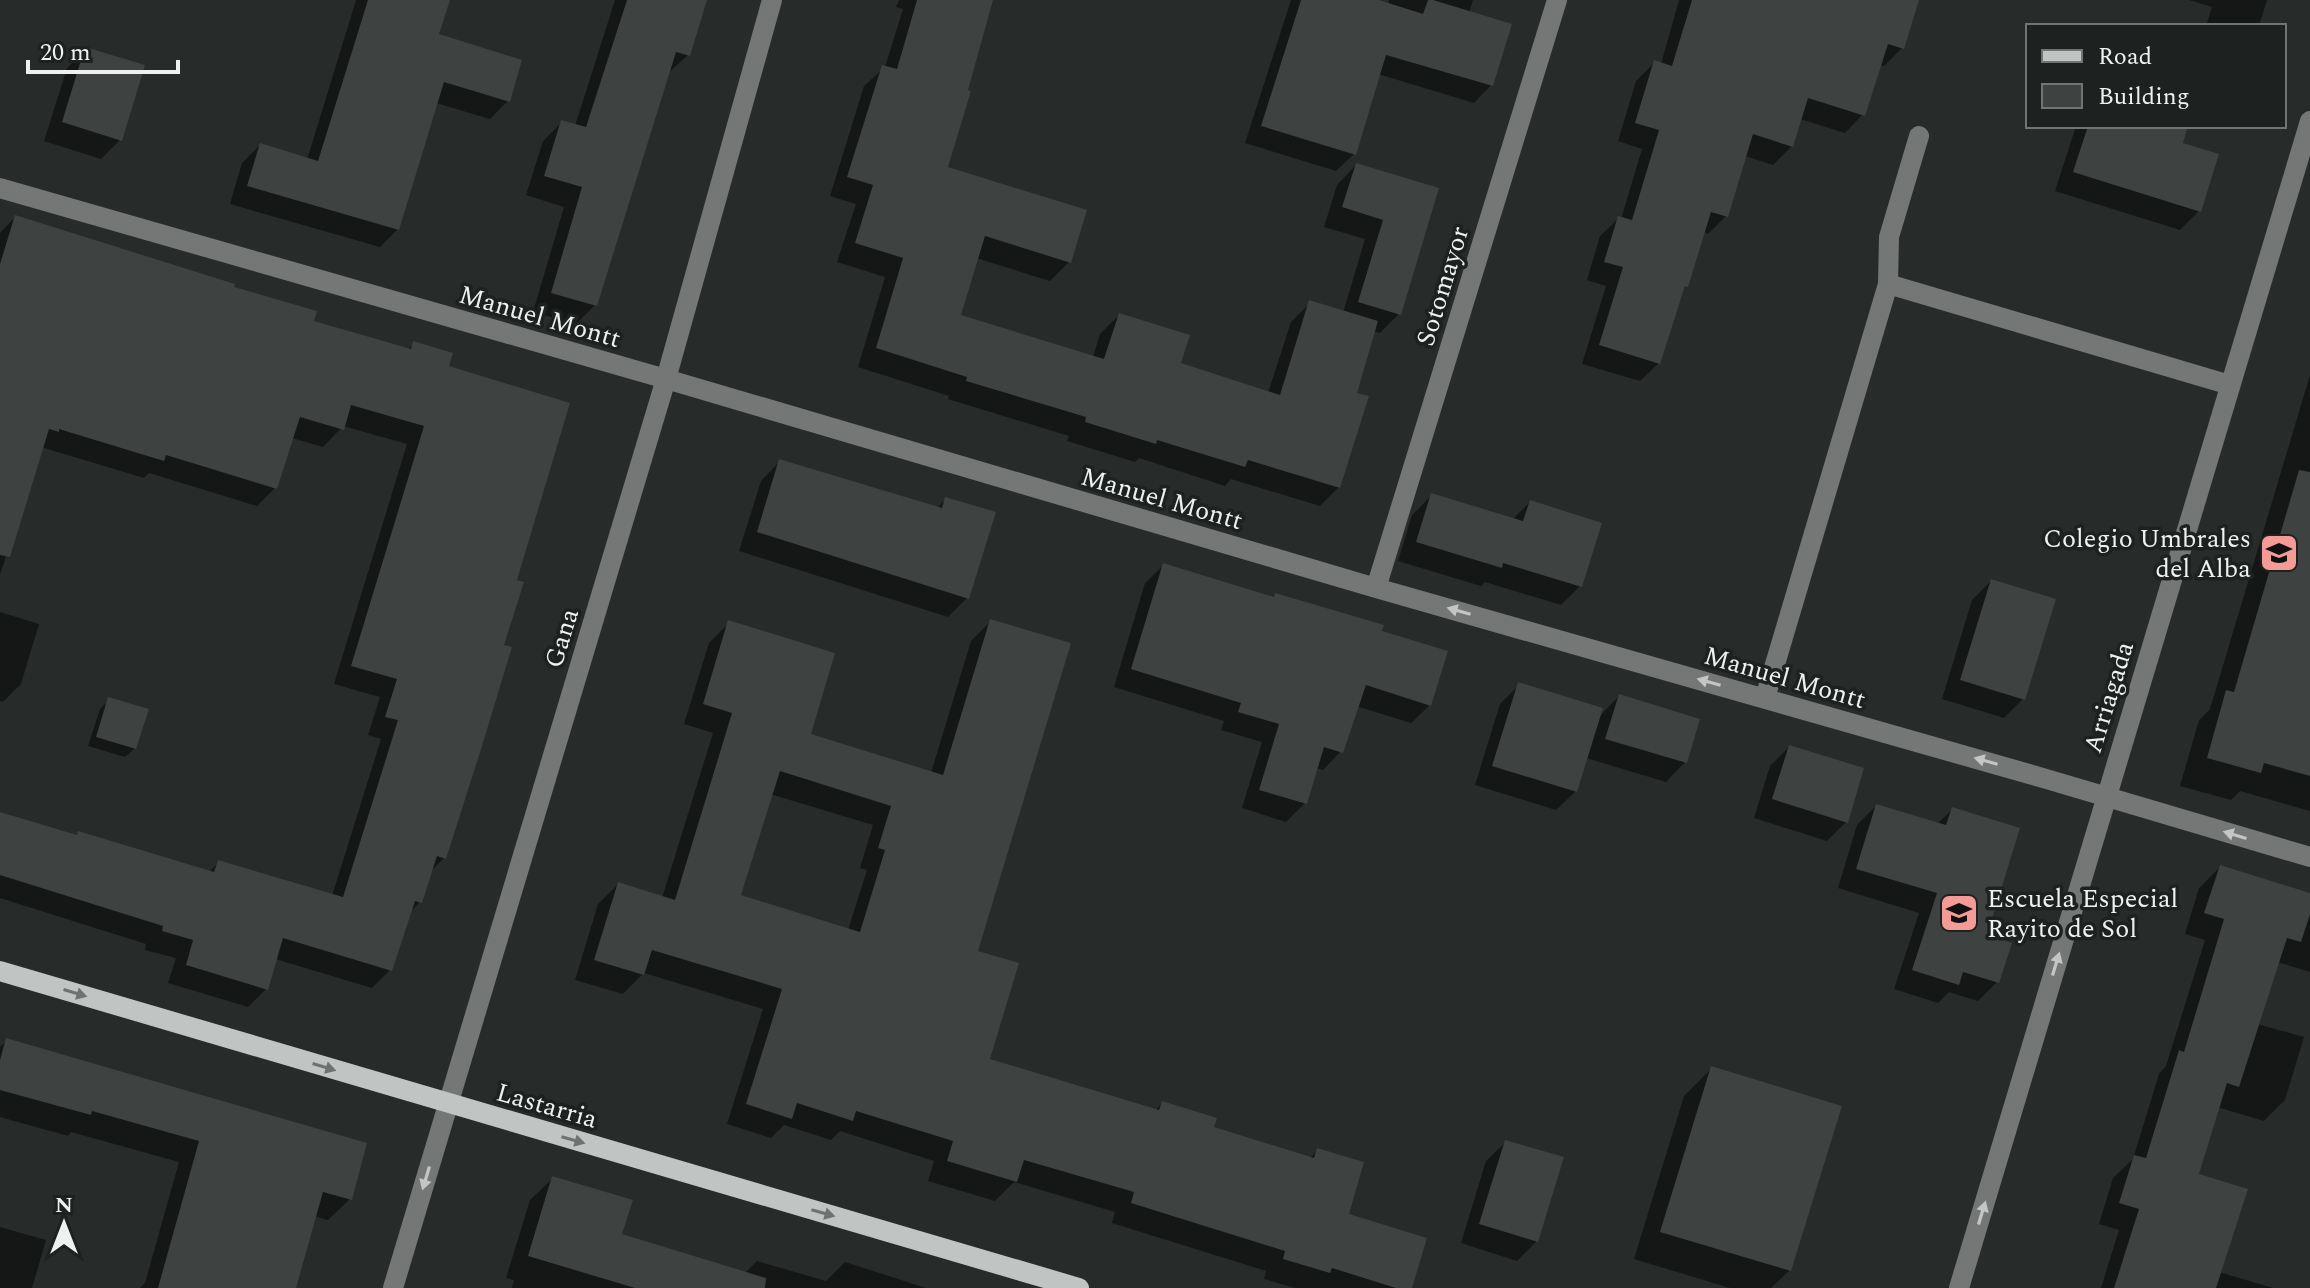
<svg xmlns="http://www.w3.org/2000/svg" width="2310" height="1288" font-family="Spectral,serif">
  <rect width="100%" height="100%" fill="#272b2a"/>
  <path fill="#0007" fill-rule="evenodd" d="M356 0H445L437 36 508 101 490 119 436 103 398 229 380 247 230 204 242 163 260 145 307 160Z
    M615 0H705L688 55 667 74 595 305 576 324 533 312 564 207 526 195 543 141 562 122 575 126Z
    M899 0H991L945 169 1069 262 1050 281 976 258 958 316 1093 357 1100 334 1119 315 1178 365 1268 393 1291 322 1310 303 1343 313 1365 239 1324 227 1337 185 1356 165 1437 190 1399 314 1380 333 1373 331 1354 394 1339 487 1320 506 1231 479 1225 486 1139 458 1135 462 1067 441 1069 436 948 399 949 396 858 367 885 277 837 262 856 204 830 196 864 86 885 67 903 9 896 7Z
    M1291 0H1372L1388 5 1389 0H1473L1469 13 1491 85 1474 103 1378 74 1354 154 1336 171 1245 143Z
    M1679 0H1917L1902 48 1884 66 1879 65 1863 114 1845 133 1800 119 1792 146 1773 165 1745 156 1726 216 1708 234 1703 232 1659 363 1640 381 1582 364 1606 286 1587 280 1600 236 1619 218 1621 219 1642 149 1618 141 1636 81 1654 63 1661 64Z
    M2189 0H2267L2259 26H2206L2212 7Z
    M86 49 120 140 101 159 44 141 67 68Z
    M2076 126H2186L2180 144 2199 211 2180 230 2055 191Z
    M15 217 231 288 312 322 407 350 414 344 447 367 514 581 444 858 430 872 420 902 408 914 390 970 372 988 275 959 266 989 248 1007 168 983 176 958 145 950 146 944 0 898V815L75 837 78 833 208 873 219 862 332 896 381 739 368 735 380 697 334 684 407 444 343 426 323 447 292 438 275 488 257 506 149 473 144 478 41 447 0 575V233Z
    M2310 375V811L2240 791 2231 800 2180 786 2199 720 2210 709Z
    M780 461 936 509 946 499 967 598 948 617 739 551 761 481Z
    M1431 496 1512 520 1530 502 1580 586 1561 605 1485 582 1481 586 1398 561 1412 515Z
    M1164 565 1272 598 1275 595 1379 633 1430 705 1411 723 1356 706 1341 751 1323 770 1316 768 1305 803 1286 822 1242 808 1262 742 1221 730 1224 721 1114 687 1145 583Z
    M1991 581 2023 699 2004 718 1942 699 1972 600Z
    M0 612 39 624 21 684 3 702 0 701Z
    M991 621 976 952 988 1060 1155 1111 1162 1103 1212 1128 1310 1158 1318 1150 1346 1215 1410 1288H1295L1264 1279 1266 1271 1112 1223 1115 1212 1014 1182 995 1201 928 1181 934 1161 840 1131 831 1140 784 1125 771 1138 727 1124 763 1009 644 973 623 994 575 980 598 904 618 884 662 898 713 733 684 724 709 643 729 623 808 735 931 773 971 641ZM770 794 873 825 860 868 867 870 848 930 739 897Z
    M1519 685 1598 718 1619 696 1685 762 1666 782 1586 758 1576 791 1556 810 1475 785 1500 704Z
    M109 700 135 748 125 757 88 746 100 709Z
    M1789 747 1846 822 1827 841 1754 818 1770 766Z
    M1876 806 1937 824 1953 809 1997 982 1978 1001 1949 992 1938 1003 1894 989 1919 913 1838 888 1857 825Z
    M2220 867 2310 895V972L2277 962 2257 1024 2304 1037 2285 1100 2264 1121 2217 1107 2196 1176 2219 1272 2273 1288H2101L2119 1230 2099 1224 2113 1178 2133 1159 2159 1074 2166 1066 2205 940 2185 934 2199 888Z
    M7 1041 350 1199 328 1220 314 1216 294 1288H140L145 1283 179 1162 71 1132 68 1136 0 1117V1047Z
    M1712 1068 1790 1270 1771 1288H1730L1634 1259 1684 1096Z
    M1506 1142 1537 1241 1517 1261 1461 1243 1486 1161Z
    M553 1178 620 1236 745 1273 757 1261 826 1281 845 1262 926 1288H512L514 1280 506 1278 530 1200Z
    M0 1227 46 1240 32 1288H0Z"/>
  <path fill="#3e4240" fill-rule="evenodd" d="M368 0H450L439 34 522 60 510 102 444 82 399 230 247 186 260 143 318 161Z
    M627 0H707L690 56 676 52 597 306 551 293 582 187 544 176 561 120 586 127Z
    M917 0H993L968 90 971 91 948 167 1087 210 1071 263 985 236 961 315 1104 359 1119 313 1190 335 1181 363 1280 395 1309 300 1378 321 1357 393 1369 396 1340 488 1248 460 1245 467 1157 440 1156 444 1085 422 1086 417 966 381 967 377 876 348 903 258 855 243 873 185 847 177 882 65 897 69Z
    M1301 0H1379L1423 14 1428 0H1433L1512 24 1493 86 1386 55 1356 155 1261 126Z
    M1692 0H1919L1904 49 1888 44 1865 116 1808 98 1793 147 1753 134 1728 217 1711 212 1688 287 1685 286 1660 364 1599 345 1623 267 1604 262 1618 216 1632 220 1659 130 1635 123 1654 60 1672 66Z
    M85 47 145 65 122 141 62 122Z
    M2088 126H2188L2183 143 2219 154 2201 212 2073 172Z
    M1356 163 1439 188 1401 315 1358 302 1383 220 1342 207Z
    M15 215 235 284 234 287 317 311 314 321 411 349 413 341 453 353 449 366 570 403 517 580 524 582 504 645 512 647 482 746 446 859 437 856 422 903 415 901 392 971 283 938 268 990 186 965 193 940 162 931 163 926 0 875V812L77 835 78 831 214 872 218 860 343 897 398 720 385 717 397 679 351 666 424 426 351 405 344 430 300 417 277 489 166 455 164 461 59 429V432L49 429 10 557 0 555V264Z
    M779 459 942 508 945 497 996 512 969 599 757 532Z
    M2299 470 2310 472V776L2264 763 2261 773 2207 758 2226 690 2234 692Z
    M1431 493 1523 521 1530 500 1602 523 1582 587 1503 563 1502 568 1416 542Z
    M1163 563 1274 597 1275 593 1384 625 1382 631 1448 651 1431 706 1366 685 1343 753 1324 747 1307 804 1259 790 1279 724 1238 712 1241 703 1131 669Z
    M1991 579 2056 599 2025 700 1960 680Z
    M990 619 1071 643 978 951 1019 963 990 1059 1159 1110 1162 1101 1217 1118 1214 1127 1314 1158 1317 1148 1364 1162 1349 1214 1427 1238 1412 1288H1396L1332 1268 1330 1273 1283 1259 1285 1251 1131 1203 1134 1192 1024 1160 1017 1182 947 1161 953 1141 856 1111 853 1121 797 1103 792 1119 746 1104 782 989 652 950 644 975 594 960 618 882 675 900 732 713 703 704 728 620 835 653 811 734 943 775ZM780 771 891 806 878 848 885 850 860 932 741 895Z
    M1518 682 1603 708 1577 792 1492 766Z
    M1619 694 1700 719 1687 763 1605 739Z
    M108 697 149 709 136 749 96 737Z
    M1789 745 1864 768 1848 823 1772 799Z
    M1876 804 1946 825 1952 807 2020 828 1987 935 2012 943 1999 983 1963 972 1959 985 1912 970 1937 893 1856 869Z
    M2220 865 2310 893V914L2301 942 2287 938 2239 1087 2227 1083 2199 1174 2248 1189 2216 1288H2114L2139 1209 2119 1203 2134 1155 2146 1158 2179 1050 2184 1052 2224 919 2204 913Z
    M6 1038 367 1143 352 1200 323 1192 296 1288H158L199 1141 92 1111 91 1115 0 1090V1060Z
    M1711 1066 1842 1106 1791 1271 1660 1232Z
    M1505 1140 1564 1157 1538 1242 1479 1224Z
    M552 1176 633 1200 622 1234 766 1278 765 1288H635L528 1256Z"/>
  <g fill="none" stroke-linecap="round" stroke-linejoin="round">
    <path stroke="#757776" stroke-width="20" d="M0 188 666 379 1376 588 2043 778 2310 857
      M1888 284 1889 237 1919 136
      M1376 588 1557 0
      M1765 698 1888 284 2230 385
      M393 1288 666 379 772 0
      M1959 1288 2310 121"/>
    <path stroke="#c0c4c2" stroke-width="20" d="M0 971 1079 1288"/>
  </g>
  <defs><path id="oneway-solid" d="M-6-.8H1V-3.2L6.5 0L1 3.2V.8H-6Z" transform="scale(2)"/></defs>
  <g fill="#c4c6c5">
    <use href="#oneway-solid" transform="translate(1459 611) rotate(-164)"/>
    <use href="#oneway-solid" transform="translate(1709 682) rotate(-164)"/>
    <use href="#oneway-solid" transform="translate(1986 761) rotate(-164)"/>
    <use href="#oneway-solid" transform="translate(2235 835) rotate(-163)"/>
    <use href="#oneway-solid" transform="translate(2056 964) rotate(-73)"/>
    <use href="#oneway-solid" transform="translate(426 1178) rotate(107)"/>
    <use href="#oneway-solid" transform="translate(1982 1213) rotate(-73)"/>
  </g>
  <g fill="#6e7271">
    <use href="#oneway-solid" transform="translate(75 993) rotate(17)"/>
    <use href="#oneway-solid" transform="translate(324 1067) rotate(17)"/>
    <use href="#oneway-solid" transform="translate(573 1140) rotate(16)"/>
    <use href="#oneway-solid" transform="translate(823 1213) rotate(16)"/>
  </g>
  <defs>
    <g id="school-square" transform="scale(2)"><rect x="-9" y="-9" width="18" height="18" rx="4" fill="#f59b97" stroke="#1d2120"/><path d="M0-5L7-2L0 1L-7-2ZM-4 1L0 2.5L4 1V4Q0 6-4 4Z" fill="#111"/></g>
  </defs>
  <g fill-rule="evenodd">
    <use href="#school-square" x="2279" y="553"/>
    <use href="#school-square" x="1959" y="913"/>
  </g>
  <g text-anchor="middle" stroke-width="7" stroke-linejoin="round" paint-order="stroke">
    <g font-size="26" fill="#eff1f0" stroke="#1d2120">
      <text transform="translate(1442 286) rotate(-73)" y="9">Sotomayor</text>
      <text transform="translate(540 316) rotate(16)" y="9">Manuel Montt</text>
      <text transform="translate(1162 498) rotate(16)" y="9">Manuel Montt</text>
      <text transform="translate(561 638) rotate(-73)" y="9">Gana</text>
      <text transform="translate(1785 677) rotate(16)" y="9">Manuel Montt</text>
      <text transform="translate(2108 697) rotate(-73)" y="9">Arriagada</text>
      <text transform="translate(547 1105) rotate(16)" y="9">Lastarria</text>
    </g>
    <g font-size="26" fill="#eff1f0" stroke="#1d2120" text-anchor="end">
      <text x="2251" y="547">Colegio Umbrales<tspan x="2251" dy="30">del Alba</tspan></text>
      <text x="1987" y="907" text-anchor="start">Escuela Especial<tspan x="1987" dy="30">Rayito de Sol</tspan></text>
    </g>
  </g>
  <rect x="2026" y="24" width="260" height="104" fill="#1d2120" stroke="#717473" stroke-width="2"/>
  <rect x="2042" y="50" width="40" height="12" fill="#c0c4c2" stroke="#717473" stroke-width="2"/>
  <text x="2098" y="64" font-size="24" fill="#eff1f0">Road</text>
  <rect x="2042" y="84" width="40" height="24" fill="#3e4240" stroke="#717473" stroke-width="2"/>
  <text x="2098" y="104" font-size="24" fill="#eff1f0">Building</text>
  <g transform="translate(64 1224)" stroke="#1d2120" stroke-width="6" paint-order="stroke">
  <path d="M0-6L14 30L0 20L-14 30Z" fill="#eff1f0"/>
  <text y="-12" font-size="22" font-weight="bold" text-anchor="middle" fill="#eff1f0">N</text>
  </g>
  <path d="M28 60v12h150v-12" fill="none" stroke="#eff1f0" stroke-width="4"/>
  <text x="40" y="60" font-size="24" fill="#eff1f0" stroke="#1d2120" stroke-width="6" paint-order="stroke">20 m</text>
</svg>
